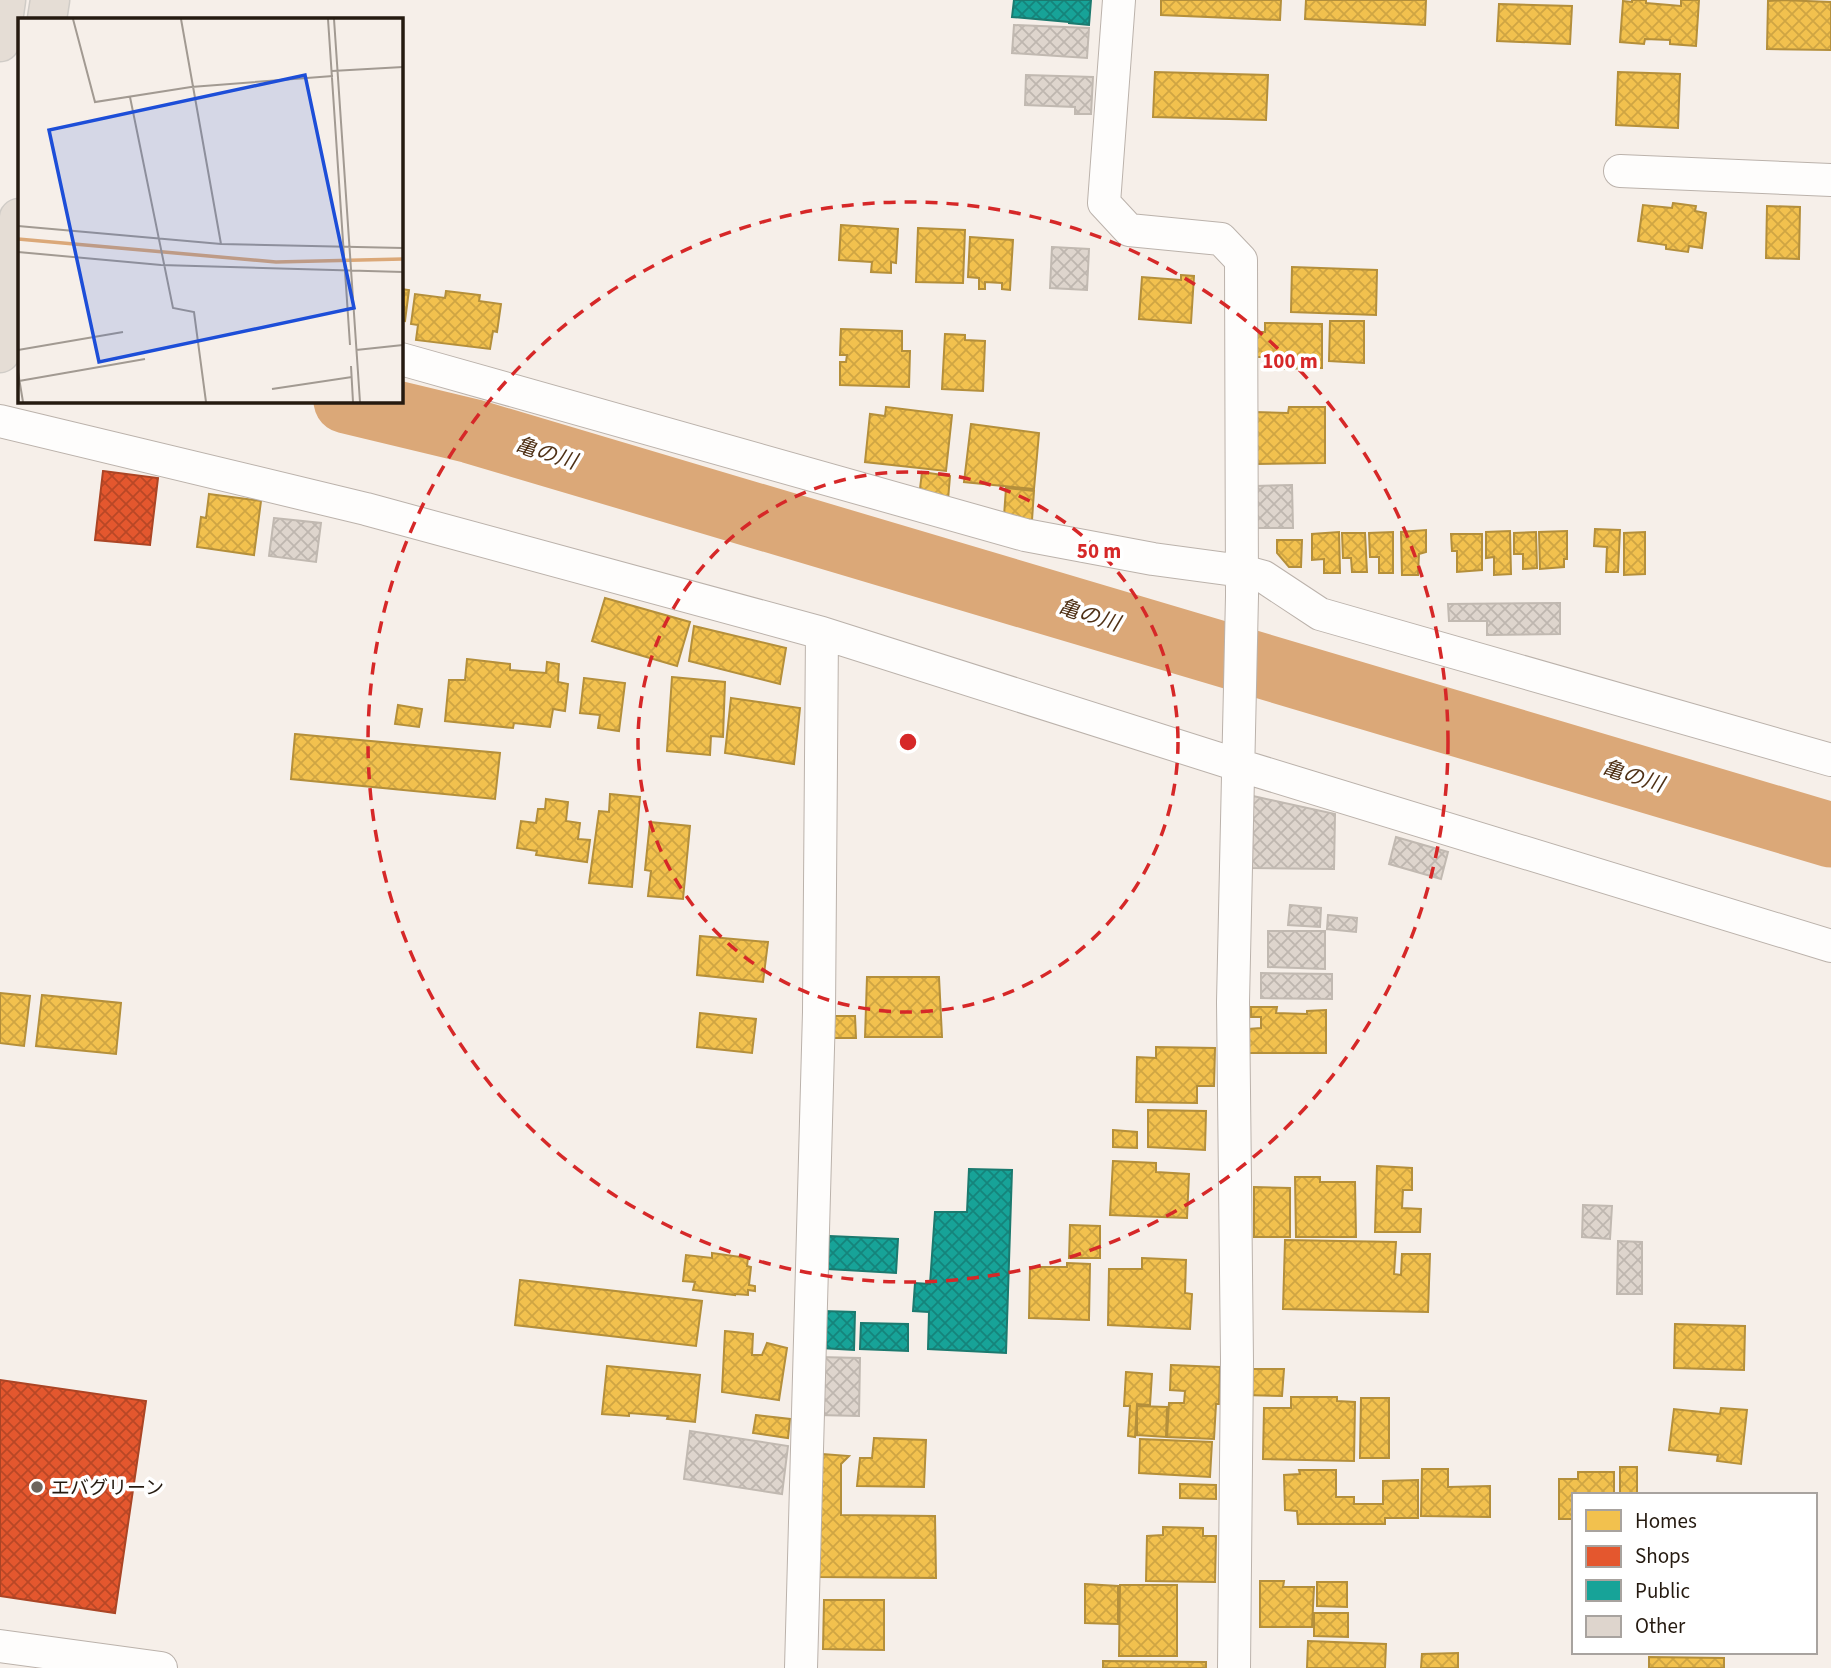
<svg xmlns="http://www.w3.org/2000/svg" width="1831" height="1668" font-family="'Source Sans 3','Noto Sans JP',sans-serif">
  <defs>
    <pattern id="homes-cross-hatch" width="8" height="8" patternUnits="userSpaceOnUse" patternTransform="scale(1.75)"><rect width="8" height="8" fill="#f2c14e"/><path d="M0 0l8 8M0 8l8-8" fill="none" stroke="#cfa543"/></pattern>
    <pattern id="shops-cross-hatch" width="8" height="8" patternUnits="userSpaceOnUse" patternTransform="scale(1.75)"><rect width="8" height="8" fill="#e4572e"/><path d="M0 0l8 8M0 8l8-8" fill="none" stroke="#b94726"/></pattern>
    <pattern id="public-cross-hatch" width="8" height="8" patternUnits="userSpaceOnUse" patternTransform="scale(1.75)"><rect width="8" height="8" fill="#17a398"/><path d="M0 0l8 8M0 8l8-8" fill="none" stroke="#15847b"/></pattern>
    <pattern id="building-cross-hatch" width="8" height="8" patternUnits="userSpaceOnUse" patternTransform="scale(1.75)"><rect width="8" height="8" fill="#ded5cd"/><path d="M0 0l8 8M0 8l8-8" fill="none" stroke="#beb6af"/></pattern>
  </defs>
  <rect width="100%" height="100%" fill="#f6efe9"/>
  <path fill="url(#homes-cross-hatch)" stroke="#b48f3b" stroke-width="2" d="M1161 0H1281L1280 20 1161 15Z
    M1306 0H1426L1425 25 1305 19Z
    M1632 0H1646V3L1681 6V0H1699L1696 46 1670 44V40L1645 39 1644 44 1620 42 1623 1 1632 2Z
    M1782 0 1831 2V50L1767 49 1768 1Z
    M1499 4 1572 6 1570 44 1497 41Z
    M1155 72 1268 75 1266 120 1153 117Z
    M1618 72 1680 74 1678 128 1616 125Z
    M1673 203 1696 206 1695 211 1706 213 1702 248 1689 246 1688 252 1666 249V245L1638 241 1643 205 1672 208Z
    M1767 206 1800 207 1799 259 1766 258Z
    M841 225 898 229 896 263 891 262V273L871 272 872 262 839 260Z
    M918 228 965 230 963 283 916 282Z
    M970 237 1013 240 1010 290 1002 289V283L985 282V289H979V278L968 277Z
    M1292 267 1377 270 1376 315 1291 312Z
    M1181 275 1194 276 1191 323 1139 319 1142 277 1181 280Z
    M401 289 409 290 405 321 401 320Z
    M446 291 480 295 479 301 501 304 497 332 493 331 490 349 416 340 418 325 411 324 415 294 445 298Z
    M1330 321H1364V363L1329 361Z
    M1265 323 1322 324V368L1264 369V357H1255V332H1265Z
    M841 329 902 331V351H910L909 387 840 385V362H846L847 355H840Z
    M945 334 965 335V340L985 341 983 391 942 389Z
    M886 407 952 415 946 471 865 462 870 414 885 416Z
    M1289 407H1325V463L1256 464 1255 412 1288 413Z
    M971 424 1039 433 1034 489 964 482Z
    M922 472 950 476 948 500 919 497Z
    M1006 488 1034 491 1032 520 1004 516Z
    M209 494 261 501 254 555 197 547 201 517 206 518Z
    M1595 529 1620 530 1618 572H1606L1607 547 1594 546Z
    M1426 530V552L1419 554 1418 575H1402L1401 532Z
    M1510 531 1511 574 1494 575V557L1486 558V532Z
    M1567 531V559H1564V567L1540 569 1539 532Z
    M1339 532 1340 573H1324V559L1312 560V534Z
    M1393 532V573H1379V557H1370L1369 533Z
    M1536 532 1537 568 1523 569V554H1514V533Z
    M1645 532V574L1624 575V533Z
    M1342 533H1365L1367 572H1352L1351 558H1343Z
    M1451 534H1482V570L1457 572V551H1452Z
    M1277 540H1302L1301 567H1289L1277 553Z
    M605 598 690 622 677 666 592 641Z
    M694 626 786 648 780 684 689 661Z
    M467 659 510 664V670L546 673 547 662 559 664 558 682 568 684 565 711 553 709 550 727 514 723 513 728 445 721 449 680H465Z
    M672 677 725 682 723 737 711 736 710 755 667 751Z
    M584 678 625 683 619 731 598 728 600 715 580 713Z
    M731 698 800 708 794 764 725 753Z
    M398 705 422 709 419 727 395 724Z
    M295 734 500 753 495 799 291 779Z
    M610 794 640 797 632 887 589 883 599 811 609 812Z
    M546 799 568 802 566 821 580 823 578 839 590 840 587 862 536 855 537 851 517 848 521 821 536 823 538 809H545Z
    M650 822 690 826 683 899 648 896 651 871 645 870Z
    M700 936 768 942 763 982 697 975Z
    M867 977H939L942 1037H865Z
    M0 993 30 996 24 1046 0 1043Z
    M42 995 121 1003 116 1054 36 1046Z
    M1251 1007H1277L1276 1013 1307 1014V1011L1326 1010V1053H1249V1029L1261 1028V1017H1251Z
    M700 1013 756 1019 752 1053 697 1047Z
    M824 1016H855L856 1038H824Z
    M1156 1047 1215 1048 1214 1086H1197V1103L1136 1102 1137 1057 1156 1058Z
    M1148 1110 1206 1111 1205 1150 1148 1147Z
    M1113 1130 1137 1132V1148L1113 1147Z
    M1113 1161 1156 1163V1172L1189 1174 1187 1218 1110 1215Z
    M1377 1166 1412 1168V1190H1403L1402 1208 1421 1209 1420 1232H1375Z
    M1295 1177H1320V1182H1355L1356 1237H1296Z
    M1254 1187 1290 1188V1237H1254Z
    M1070 1225 1100 1226V1258H1069Z
    M1285 1240 1396 1242 1394 1274 1401 1275 1402 1254H1430L1428 1312 1283 1309Z
    M712 1253 748 1258 747 1266 751 1267 749 1285 755 1286V1291L748 1290V1295L735 1294V1295L693 1290 695 1282 683 1281 686 1255 712 1258Z
    M1142 1258 1186 1260 1185 1293 1192 1294 1190 1329 1108 1325 1109 1269H1142Z
    M1067 1263 1090 1264 1089 1320 1029 1318 1030 1267H1067Z
    M520 1280 702 1301 696 1346 515 1325Z
    M1675 1324 1745 1326 1744 1370 1674 1368Z
    M725 1331 753 1334 752 1355H762L767 1343 787 1348 779 1400 722 1392Z
    M1171 1365 1220 1367 1219 1404H1216L1214 1439 1167 1437 1169 1403H1184L1185 1391 1170 1390Z
    M607 1366 700 1375 695 1422 667 1419 668 1416 629 1413V1416L602 1414Z
    M1246 1369H1284L1282 1396 1244 1395Z
    M1126 1372 1152 1374 1150 1405 1137 1404 1135 1437 1128 1436 1130 1406H1124Z
    M1291 1397H1337V1401L1355 1402 1354 1461 1263 1459 1264 1408H1291Z
    M1361 1398H1389V1458H1360Z
    M1137 1406 1167 1407 1166 1437 1137 1435Z
    M1721 1408 1747 1410 1741 1464 1717 1461 1718 1455 1669 1450 1674 1409 1720 1414Z
    M756 1415 790 1419 788 1438 753 1433Z
    M874 1438 926 1440 924 1487 857 1486 860 1458H872Z
    M1140 1439 1212 1442 1210 1477 1139 1473Z
    M822 1454 849 1456 841 1464V1515L935 1516 936 1578 819 1577Z
    M1620 1467H1637V1495H1620Z
    M1422 1469H1448V1487L1490 1486V1517L1421 1516Z
    M1299 1470H1336V1497H1354V1504H1383V1481L1418 1480V1518H1385V1524H1298L1297 1511 1285 1510 1284 1475 1300 1474Z
    M1578 1472H1614V1495H1574V1519H1559V1479H1578Z
    M1180 1484 1216 1485V1499L1180 1498Z
    M1163 1527 1203 1528V1536H1216L1215 1582 1146 1581 1147 1536 1163 1535Z
    M1260 1581H1284L1283 1587H1314L1312 1627H1260Z
    M1317 1582H1347V1607L1317 1606Z
    M1085 1584 1118 1586V1624L1085 1623Z
    M1120 1585H1177V1656H1119Z
    M824 1600H884V1650L823 1649Z
    M1314 1613H1348V1637L1314 1636Z
    M1308 1641 1386 1644 1385 1668H1307Z
    M1458 1653V1668H1421L1422 1654Z
    M1649 1657 1724 1658V1668H1725H1649Z
    M1103 1661 1206 1662V1668H1103Z"/>
  <path fill="url(#shops-cross-hatch)" stroke="#ab4525" stroke-width="2" d="M103 471 158 478 150 545 95 540Z
    M0 1380 146 1401 115 1613 0 1596Z"/>
  <path fill="url(#public-cross-hatch)" stroke="#1b7a6f" stroke-width="2" d="M1014 0H1091L1089 25 1069 23V22L1012 17Z
    M969 1169 1012 1170 1006 1353 928 1349 929 1312 913 1311 915 1283 930 1284 935 1212H967Z
    M829 1236 898 1239 896 1273 828 1269Z
    M822 1311 855 1312 854 1350 821 1348Z
    M861 1323 908 1324V1351L860 1349Z"/>
  <g fill="none" stroke-linecap="round" stroke-linejoin="round">
    <path stroke="#dba878" stroke-width="65" d="M346 401 471 431 1831 835"/>
  </g>
  <path fill="url(#building-cross-hatch)" stroke="#c1b9b1" stroke-width="2" d="M1014 25 1089 28 1087 58 1012 53Z
    M1026 75 1093 77 1091 114H1075V107L1025 105Z
    M1052 247 1089 249 1087 290 1050 288Z
    M1292 485 1293 528H1257L1256 486Z
    M274 518 321 523 316 562 269 556Z
    M1560 603V634L1487 635V621H1449L1448 604Z
    M1253 796 1335 814 1334 869 1252 868Z
    M1396 837 1448 852 1441 879 1389 864Z
    M1290 905 1321 908 1320 927 1288 925Z
    M1328 915 1357 918 1356 932 1327 929Z
    M1268 931H1325V969L1268 967Z
    M1261 973 1332 974V999L1261 998Z
    M1583 1205 1612 1206 1610 1239 1582 1237Z
    M1618 1241 1642 1242V1294H1617Z
    M819 1357 860 1358 859 1416 818 1415Z
    M690 1431 788 1446 782 1494 684 1479Z"/>
  <g fill="none" stroke-linecap="round" stroke-linejoin="round">
    <g stroke="#bbb2ab" stroke-width="34">
      <path id="street" d="M1119 0 1104 203 1129 230 1221 239 1241 260 1242 596 1233 1002 1237 1361 1234 1668
        M1620 171 1831 180
        M401 359 1025 535 1153 559 1242 571 1264 577 1320 614 1831 760
        M0 421 366 509 822 633 1238 765 1831 946
        M0 1646 161 1668
        M801 1668 819 1012 822 633"/>
    </g>
    <g stroke="#d0ccc7" stroke-width="41">
      <path id="highway" d="M47 19 50 0
        M0 42 6 0
        M0 353 19 218"/>
    </g>
    <use href="#street" stroke="#fefdfc" stroke-width="32"/>
    <use href="#highway" stroke="#e5ddd5" stroke-width="38"/>
  </g>
  <g fill="none" stroke="#d62828" stroke-width="3.5" stroke-dasharray="12 9">
    <circle cx="908" cy="742" r="270"/>
    <circle cx="908" cy="742" r="540"/>
  </g>
  <circle fill="#6e655c" stroke="#fff" stroke-width="2.5" cx="37" cy="1487" r="7"/>
  <g text-anchor="middle" stroke-width="7" stroke-linejoin="round" paint-order="stroke">
    <g font-size="19" fill="#251a10" stroke="#fff" text-anchor="start">
      <text x="51" y="1494">エバグリーン</text>
    </g>
    <g font-size="21" font-style="italic" fill="#4f3116" stroke="#fff">
      <text transform="translate(546 453) rotate(17)" y="7">亀の川</text>
      <text transform="translate(1089 615) rotate(17)" y="7">亀の川</text>
      <text transform="translate(1633 776) rotate(17)" y="7">亀の川</text>
    </g>
  </g>
  <g transform="translate(18 18)">
    <rect width="385" height="385" fill="#f6efe9"/>
    <path fill="none" stroke="#dba878" stroke-width="3.5" d="M0 221 258 244 385 241"/>
    <path fill="none" stroke="#a29a92" stroke-width="2" d="M55 1 77 84 173 69 315 58M163 1 203 226M310 1 332 327M316 1 342 384M314 53 385 49M112 79 155 290 176 294 188 384M0 208 203 226 385 230M0 234 143 247 385 254M0 332 105 314M338 332 385 327M333 348 335 384M0 354 5 384M1 363 127 341M254 371 334 359"/>
    <path fill="#1d4ed8" fill-opacity="0.15" stroke="#1d4ed8" stroke-width="3.5" d="M287 57 336 290 81 344 31 112Z"/>
    <rect width="385" height="385" fill="none" stroke="#251a10" stroke-width="3.5"/>
  </g>
  <circle cx="908" cy="742" r="10" fill="#d62828" stroke="#fff" stroke-width="3.5"/>
  <g font-size="21" text-anchor="middle" font-weight="bold" fill="#d62828" stroke="#fff" stroke-width="7" stroke-linejoin="round" paint-order="stroke">
    <text x="1290" y="368">100 m</text>
    <text x="1099" y="558">50 m</text>
  </g>
  <rect x="1572" y="1493" width="245" height="161" fill="#ffffff" stroke="#a8a39f" stroke-width="2"/>
  <rect x="1586" y="1510" width="35" height="21" fill="#f2c14e" stroke="#a8a39f" stroke-width="2"/>
  <text x="1635" y="1528" font-size="21" fill="#251a10">Homes</text>
  <rect x="1586" y="1546" width="35" height="21" fill="#e4572e" stroke="#a8a39f" stroke-width="2"/>
  <text x="1635" y="1563" font-size="21" fill="#251a10">Shops</text>
  <rect x="1586" y="1580" width="35" height="21" fill="#17a398" stroke="#a8a39f" stroke-width="2"/>
  <text x="1635" y="1598" font-size="21" fill="#251a10">Public</text>
  <rect x="1586" y="1616" width="35" height="21" fill="#ded5cd" stroke="#a8a39f" stroke-width="2"/>
  <text x="1635" y="1633" font-size="21" fill="#251a10">Other</text>
</svg>
